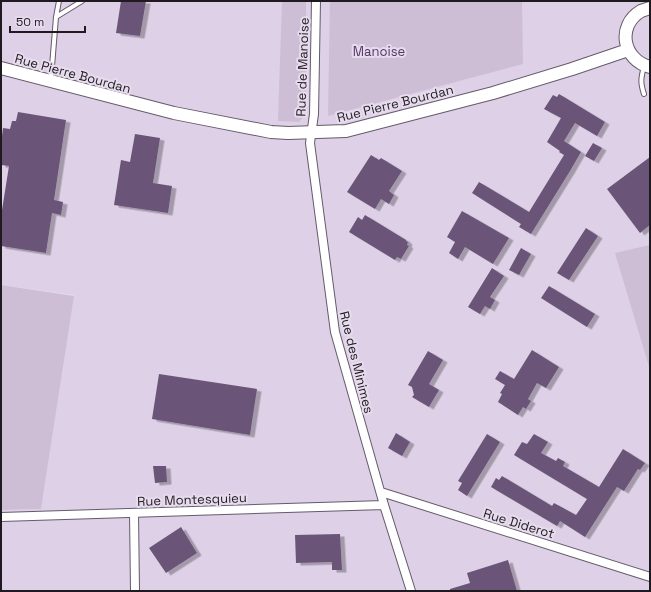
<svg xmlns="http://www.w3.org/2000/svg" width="651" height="592" font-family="'Space Grotesk',sans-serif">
  <defs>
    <filter id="shadow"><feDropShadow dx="4.5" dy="2.5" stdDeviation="0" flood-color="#0004"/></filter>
  </defs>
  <rect width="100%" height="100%" fill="#e7dced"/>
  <path fill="#ded0e7" d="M1 1H650V591H1V510L41 509 74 295 1 285Z"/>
  <path fill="#cdbed6" d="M282 1H306V114L299 122 278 121Z
    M330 1H522L523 64 328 116Z
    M650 245V370L615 253Z
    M1 285 74 296 41 509 1 510Z"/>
  <path fill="#6b5578" filter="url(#shadow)" d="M121 1H146L140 36 116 33Z
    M559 94 605 122 597 136 575 123 564 141 581 152 570 171 531 234 519 227 521 224 472 193 479 182 529 212 564 155 559 152 560 151 547 142 561 118 544 109 553 95 557 97Z
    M18 112 66 120 54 200 63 202 61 215 52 213 46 253 1 246V210H2L9 166 1 165V144L3 128 10 129 12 121H16Z
    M135 134 160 138 153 183 172 186 168 213 114 205 121 160 130 162Z
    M593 143 602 148 594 161 585 156Z
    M371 155 379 160 381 158 402 171 389 191 394 195 389 204 381 199 375 209 347 192Z
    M650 157V225L640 233 607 189Z
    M462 211 509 238 493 264 465 247 458 259 449 253 455 242 447 237Z
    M365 215 406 240V241L408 242 407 245 409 246 401 259 397 257 395 260 349 232 358 217 362 220Z
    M586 228 598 236 569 280 557 273Z
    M521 248 531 254 519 275 509 270Z
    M492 268 504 276 490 297 495 300 490 309 485 306 480 314 468 307Z
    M549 286 595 314 587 327 541 298Z
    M532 350 559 367 546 388 537 383 528 399 531 401 526 409 523 407 518 415 498 402 502 394 500 393 505 385 495 379 500 371 514 379Z
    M428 351 443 360 429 384 439 390 429 407 412 397 414 395 412 387 408 385Z
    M159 374 257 389 250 435 152 419Z
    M396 433 410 442 402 456 388 448Z
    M487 434 500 442 467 496 458 490 462 483 458 481Z
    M534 434 548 442 541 453 556 461 558 458 565 462 563 466 599 487 623 449 645 463 640 470 638 469 624 491 617 487 585 537 560 521 557 526 491 487 496 478 499 480 502 476 552 506 554 503 576 515 587 499 514 455 522 442 527 444Z
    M153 466H166L167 482 155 483Z
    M181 527 197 553 166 573 149 548Z
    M340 534 342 570H332V562L296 563 295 535Z
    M508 560 517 591H450V589L470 583 467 573Z"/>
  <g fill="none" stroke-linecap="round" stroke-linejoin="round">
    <g stroke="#645b6a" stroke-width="6">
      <path id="lane" d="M56 17 82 1
        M644 66C641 78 640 82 644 94
        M51 79 56 17 59 1"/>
    </g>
    <g stroke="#645b6a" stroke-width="10">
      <path id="street" d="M316 1 314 114 310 143 335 332 384 505 411 591
        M381 492 650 577
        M134 513 135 591
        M1 517 384 505"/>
    </g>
    <g stroke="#645b6a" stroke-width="14">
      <path id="secondary" d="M650 8C647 9 644 10 641 11 616 26 623 60 650 67
        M1 68 174 113 271 132 288 133 346 131 493 93 572 69 628 50"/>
    </g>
    <use href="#lane" stroke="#fff" stroke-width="4"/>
    <use href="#street" stroke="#fff" stroke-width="8"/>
    <use href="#secondary" stroke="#fff" stroke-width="12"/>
  </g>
  <g text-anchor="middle" stroke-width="4" stroke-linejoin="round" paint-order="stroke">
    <g font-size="13" fill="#563568" stroke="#e7dced">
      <text x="379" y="56">Manoise</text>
    </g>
    <g font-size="13" fill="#1e1a20" stroke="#e7dced">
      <text transform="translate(302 67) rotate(-88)" y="5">Rue de Manoise</text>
      <text transform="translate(73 73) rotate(15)" y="5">Rue Pierre Bourdan</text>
      <text transform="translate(395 103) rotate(-14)" y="5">Rue Pierre Bourdan</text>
      <text transform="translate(357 362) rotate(76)" y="5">Rue des Minimes</text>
      <text transform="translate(192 499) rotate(-2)" y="5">Rue Montesquieu</text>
      <text transform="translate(519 523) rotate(17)" y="5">Rue Diderot</text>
    </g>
  </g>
  <rect width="651" height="592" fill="none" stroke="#1e1a20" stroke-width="4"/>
  <path d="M10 26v6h75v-6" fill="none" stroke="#1e1a20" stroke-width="2"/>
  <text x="16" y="26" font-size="12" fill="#1e1a20" stroke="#e7dced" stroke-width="3" paint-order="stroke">50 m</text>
</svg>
